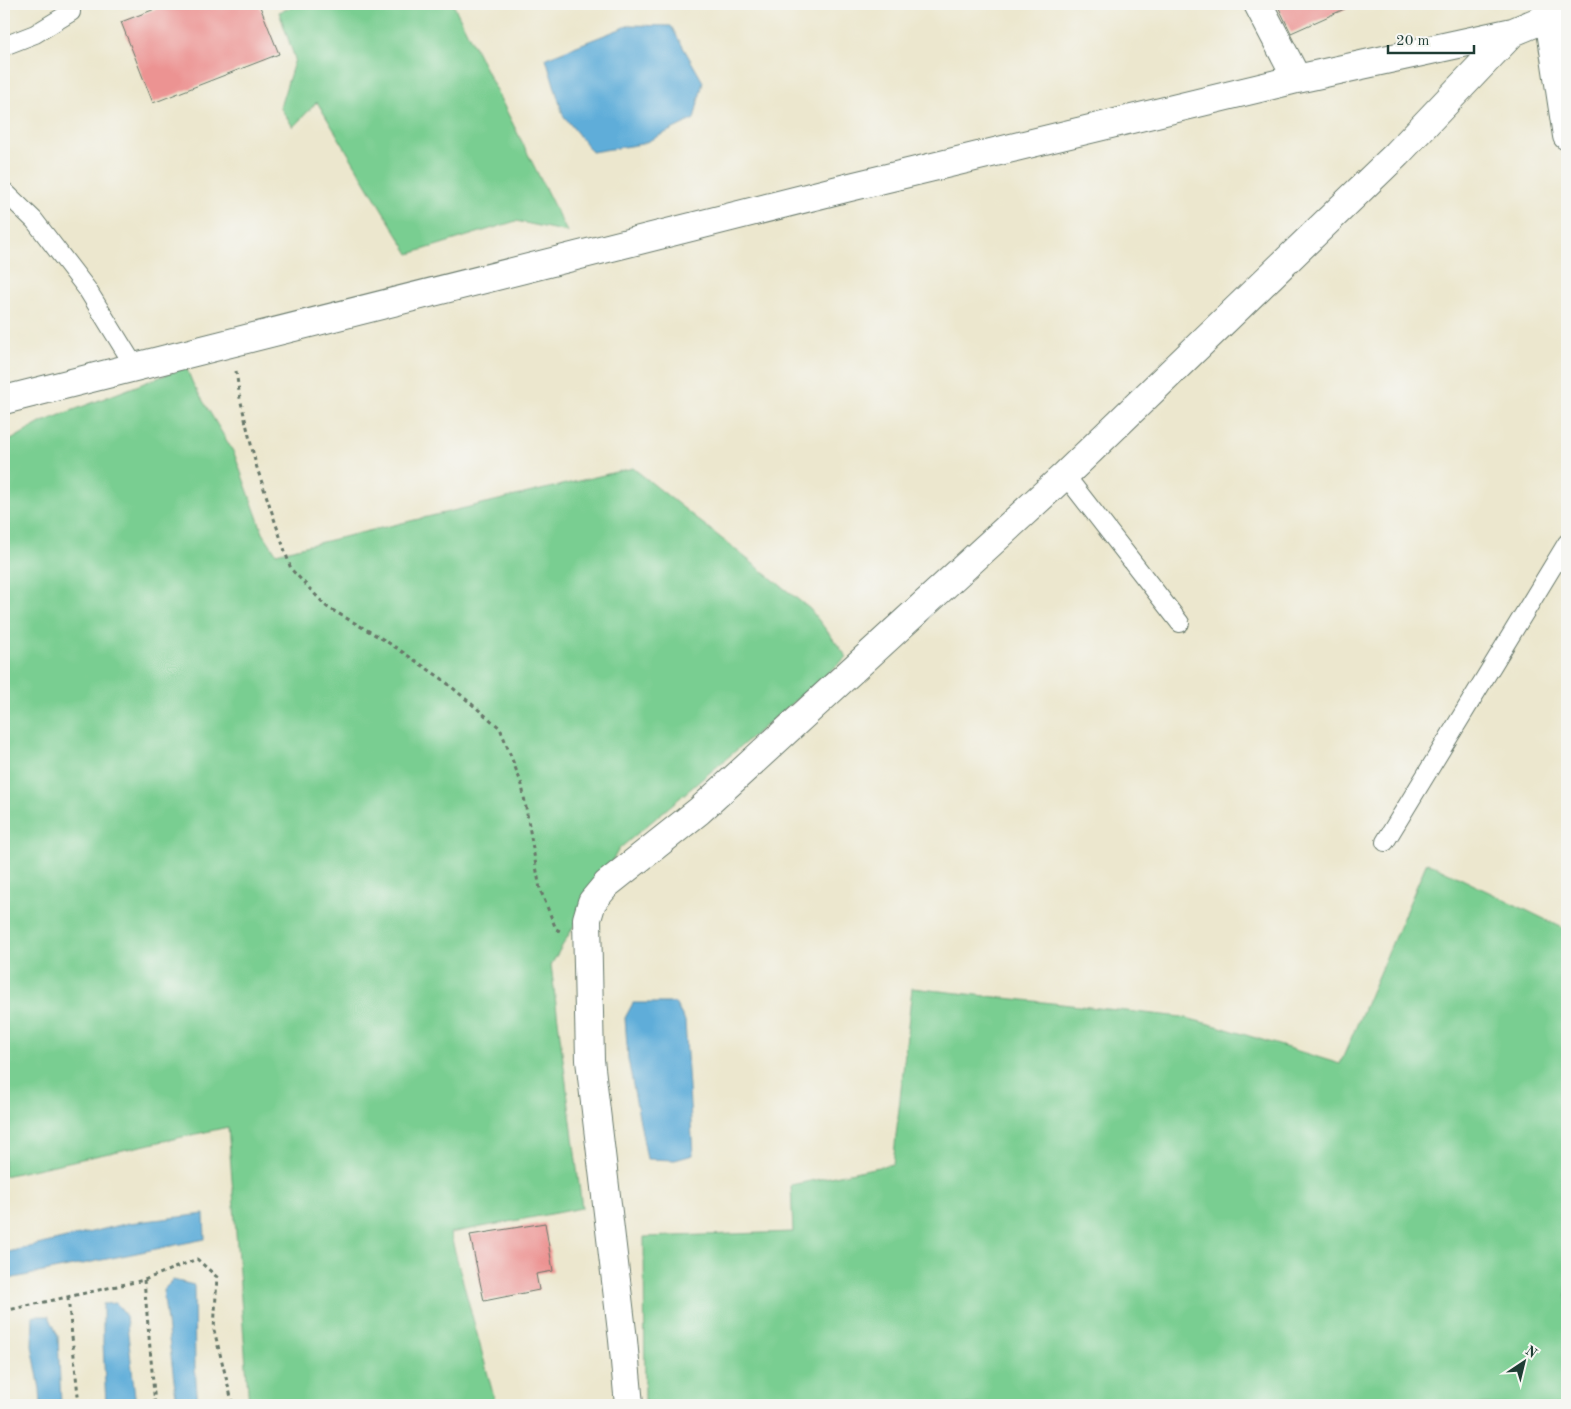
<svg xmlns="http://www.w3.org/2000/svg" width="1571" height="1409" font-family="'Old Standard TT',serif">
  <rect width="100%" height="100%" fill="#f6f6f2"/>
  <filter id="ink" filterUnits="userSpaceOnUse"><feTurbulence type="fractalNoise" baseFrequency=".02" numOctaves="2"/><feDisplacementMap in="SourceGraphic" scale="10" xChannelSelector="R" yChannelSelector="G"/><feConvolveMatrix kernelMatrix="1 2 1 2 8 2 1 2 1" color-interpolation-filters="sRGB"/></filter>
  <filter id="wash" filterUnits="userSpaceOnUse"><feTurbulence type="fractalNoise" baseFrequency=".0096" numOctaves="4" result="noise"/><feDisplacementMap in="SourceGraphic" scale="20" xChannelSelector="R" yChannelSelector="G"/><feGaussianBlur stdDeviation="1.12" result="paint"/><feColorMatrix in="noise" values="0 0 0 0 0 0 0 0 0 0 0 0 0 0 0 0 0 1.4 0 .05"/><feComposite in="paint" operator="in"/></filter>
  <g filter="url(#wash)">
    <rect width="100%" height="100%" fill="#ece7ce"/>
    <path fill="#79ce91" stroke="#4c8662" d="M301 4H453L567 232 516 221 409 254 317 102 293 127 280 107 295 59 279 12Z
      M186 367 193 384 234 453 263 533 276 553 633 468 810 609 847 657 619 849 551 965 582 1208 450 1233 496 1405H249L228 1127 4 1176V444L42 422Z
      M1427 862 1567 930V1405H645L644 1237 793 1232 791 1185 893 1164 912 988 1182 1017 1217 1026 1340 1064Z"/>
    <path fill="#5fadd9" stroke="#3f7586" d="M630 25 671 26 703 82 694 119 642 144 592 152 563 115 546 58Z
      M633 1003H675L685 1021 693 1155 675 1160 647 1159 628 1059 625 1018Z
      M204 1214 205 1239 4 1280V1253L129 1223Z
      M173 1280 194 1285 195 1369 198 1405H177L163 1290Z
      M116 1303 126 1316 136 1405H106L103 1343V1304Z
      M33 1316H49L58 1336 61 1405H41L40 1389 32 1346Z"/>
    <g id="blocks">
      <path fill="#ec9392" d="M168 4H259L279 54 153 103 121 22Z
        M1277 4H1348L1349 7 1291 33Z
        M545 1223 553 1271 536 1274 539 1290 484 1301 470 1235Z"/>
    </g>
  </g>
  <g filter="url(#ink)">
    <use href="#blocks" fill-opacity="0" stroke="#67786a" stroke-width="1"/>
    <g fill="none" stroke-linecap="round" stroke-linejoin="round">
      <g stroke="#67786a" stroke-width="20">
        <path id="lane" d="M4 46 35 34 71 12V4
          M4 191 34 220 87 289 135 367
          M1065 475 1180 623
          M1385 842 1567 543"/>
      </g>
      <g stroke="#67786a" stroke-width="30">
        <path id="street" d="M1258 4 1297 79
          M4 400 846 188 1297 79 1513 32 1549 17 1567 12
          M629 1405 623 1340 590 1060 587 919 592 902 607 884 699 811 1065 475 1397 154 1513 32"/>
      </g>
      <g stroke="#67786a" stroke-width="30">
        <path id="secondary" d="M1547 4 1567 136"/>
      </g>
      <path stroke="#67786a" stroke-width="3" stroke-dasharray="4 4" stroke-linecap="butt" d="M236 371 240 398 256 465 291 569 327 607 386 641 441 678 500 728 522 785 540 889 556 929 560 931
        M144 1280 155 1405
        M68 1297 79 1405
        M4 1311 144 1280 197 1259 217 1277 214 1330 233 1405
        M4 1379 6 1405"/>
      <use href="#lane" stroke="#fff" stroke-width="18"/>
      <use href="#street" stroke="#fff" stroke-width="28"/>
      <use href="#secondary" stroke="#fff" stroke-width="28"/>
    </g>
  </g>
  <rect width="1571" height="1409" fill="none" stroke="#f6f6f2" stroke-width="20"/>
  <g transform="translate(1524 1362) rotate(35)" stroke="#f6f6f2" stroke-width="4" paint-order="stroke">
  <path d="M0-4L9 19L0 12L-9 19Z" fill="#1f3d34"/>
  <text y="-8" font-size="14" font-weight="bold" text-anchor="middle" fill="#1f3d34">N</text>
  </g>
  <path d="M1388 45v8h86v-8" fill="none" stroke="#1f3d34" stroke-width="2.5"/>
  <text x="1396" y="45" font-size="15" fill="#1f3d34" stroke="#f6f6f2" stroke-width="4" paint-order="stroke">20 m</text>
</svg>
